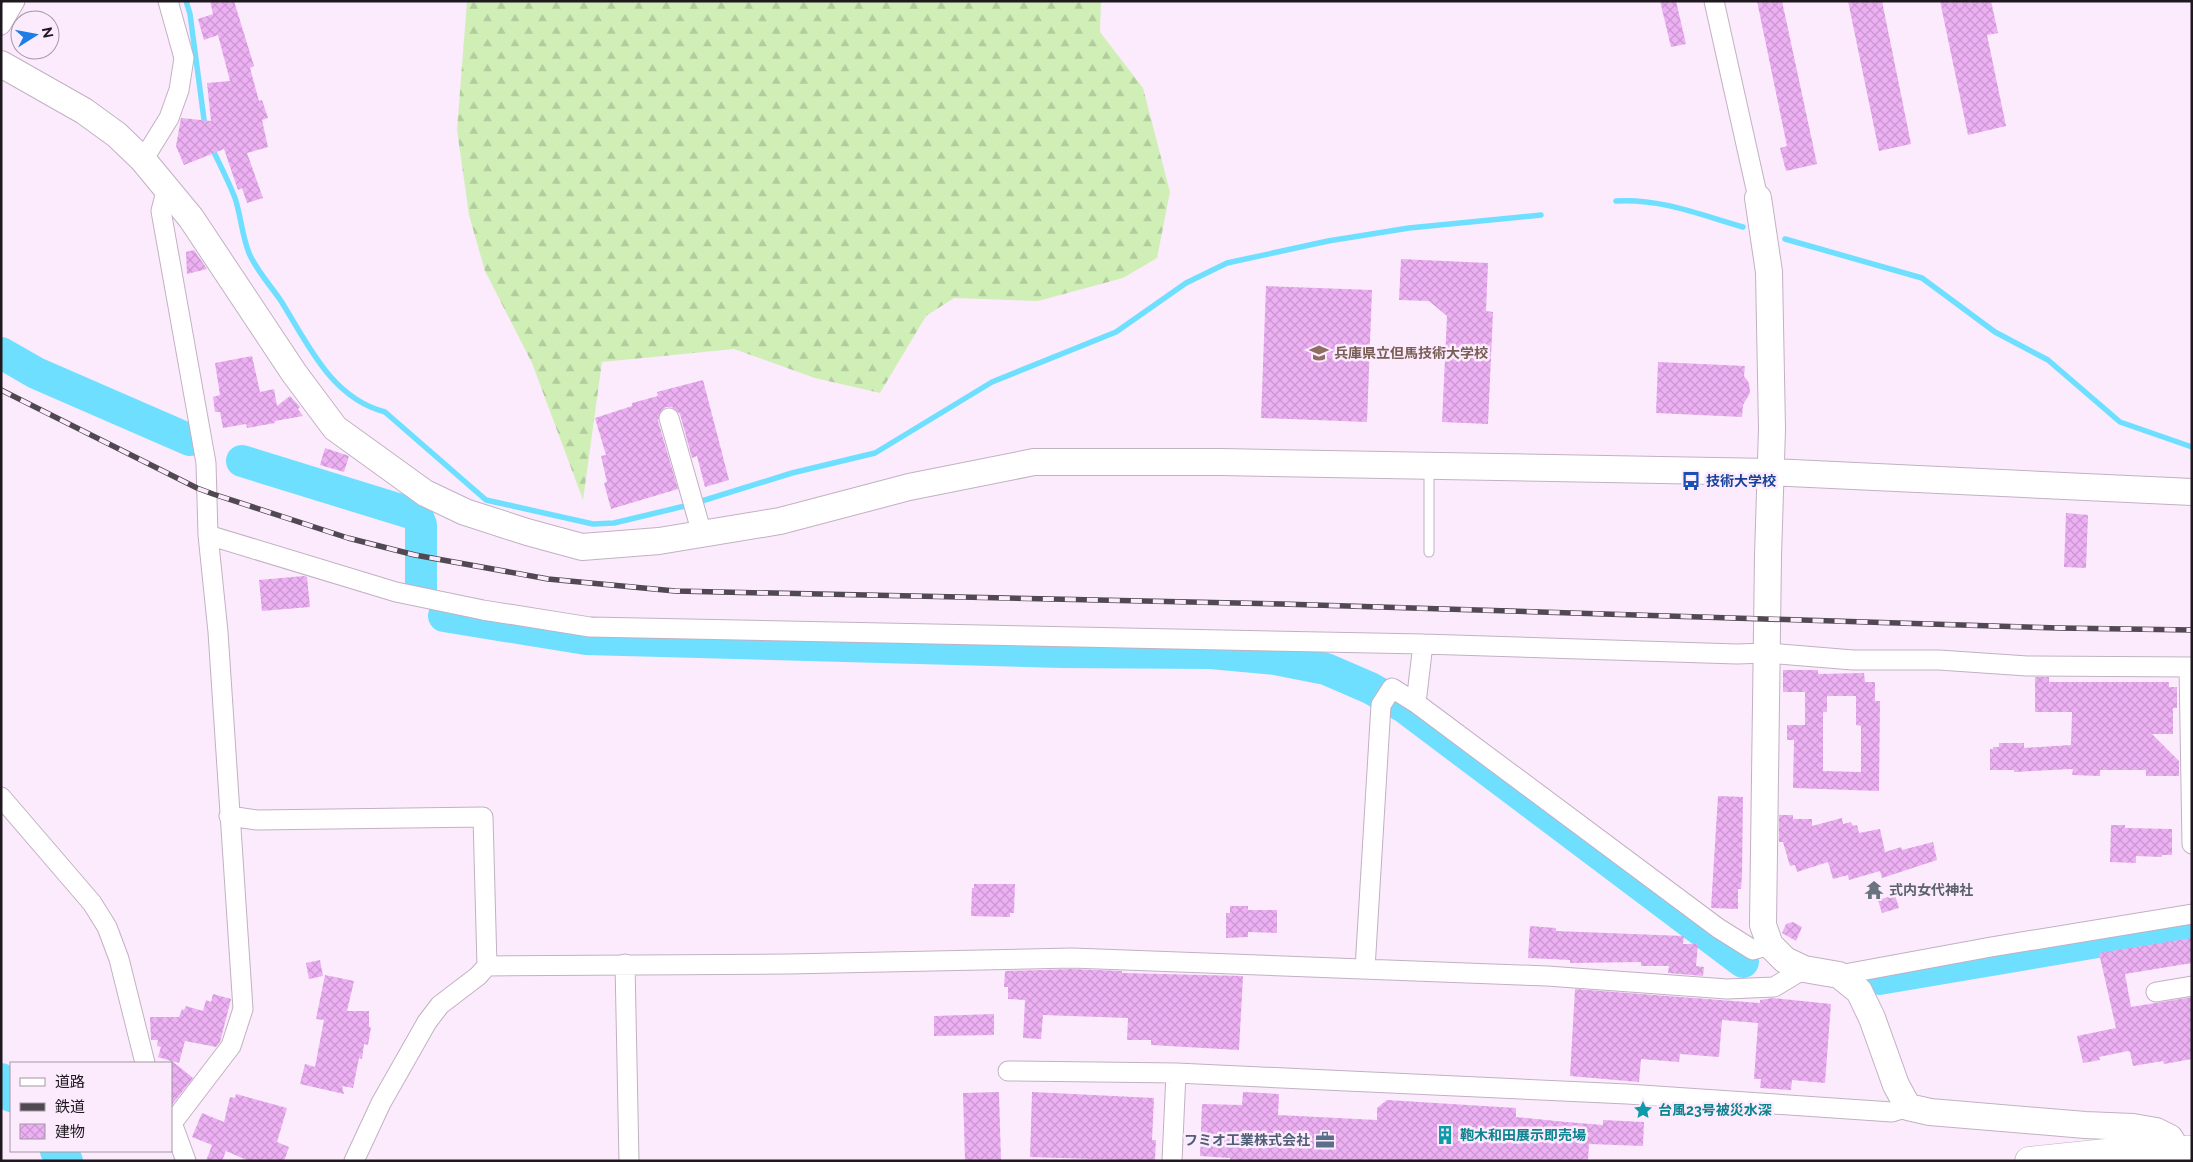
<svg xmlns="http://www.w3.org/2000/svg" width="2193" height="1162" font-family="Raleway,'Noto Sans JP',sans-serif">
  <defs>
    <pattern id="forest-firs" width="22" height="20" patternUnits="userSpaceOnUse" patternTransform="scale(1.25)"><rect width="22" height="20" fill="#d0efb7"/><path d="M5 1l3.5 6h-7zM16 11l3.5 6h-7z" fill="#b2cc9d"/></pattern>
    <pattern id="building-cross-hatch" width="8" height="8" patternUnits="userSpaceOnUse" patternTransform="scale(1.25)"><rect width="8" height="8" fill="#ecb0f3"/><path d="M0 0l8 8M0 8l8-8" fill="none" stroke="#ca97d0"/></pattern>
  </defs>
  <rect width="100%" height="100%" fill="#fcebfd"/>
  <path fill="url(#forest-firs)" d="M467 1H1101L1100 32 1143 88 1170 192 1157 258 1123 278 1038 301 954 298 926 316 880 393 815 378 734 349 602 362 583 500 532 363 485 271 469 215 457 130Z"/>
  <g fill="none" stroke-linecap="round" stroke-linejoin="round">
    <path stroke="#6edfff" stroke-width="5.5" d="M186 1 190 14 205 127
      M211 146C219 163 228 180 235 198 241 216 242 236 249 253 256 270 271 286 281 301 308 344 331 398 385 412L486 500 593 524 614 523 689 505 792 473 875 453 992 382 1116 332 1186 283 1227 263 1328 241 1409 228 1541 215
      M1616 201C1660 198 1701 215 1743 227
      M1785 239 1922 278 1995 332 2048 360 2120 422 2192 447"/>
    <path stroke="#6edfff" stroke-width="32" d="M1 353 36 373 190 440
      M242 461 417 515 421 525V588
      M444 616 586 639 1062 652 1211 653 1275 659 1326 669 1370 688 1404 707 1743 962
      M1879 979 2192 926
      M1 1079 11 1096
      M56 1151 67 1161"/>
  </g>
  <path fill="url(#building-cross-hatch)" fill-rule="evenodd" d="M210 1H234L254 66 250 68 259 101 262 100 268 118 262 120 268 147 247 153 263 198 247 203 242 188 238 190 224 149 184 165 176 146 181 118 211 121 207 83 230 81 218 35 204 40 198 19 213 14Z
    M1660 1H1676L1686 44 1671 47Z
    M1757 1H1782L1817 164 1786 171 1780 148 1787 146Z
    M1848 1H1882L1911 144 1879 151Z
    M1940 1H1991L1998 33 1987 35 2006 126 1968 135Z
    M194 250 207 269 187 274 186 252Z
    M1401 259 1488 263 1486 311 1493 312 1488 424 1442 422 1447 316 1429 301 1399 300Z
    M1266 286 1372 290 1367 422 1261 418Z
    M252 356 260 392 274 389 277 406 290 396 300 407 298 409 303 416 275 421V423L247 428 246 424 223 428 220 412H215L213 397 220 395 215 363Z
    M1658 362 1745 366 1744 376 1749 383 1750 393 1743 405 1742 417 1656 413Z
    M703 380 729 480 705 487 697 456 692 458 680 414 672 407H666L661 411 658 421 678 489 611 509 604 483 607 482 601 456 606 455 595 418 632 406V403L658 396 657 392Z
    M325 448 349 456 344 472 320 465Z
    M2066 513 2088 515 2086 568 2064 567Z
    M304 576 307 577 310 607 262 611 259 580Z
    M1783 670H1818V674L1864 673 1865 682H1875V701H1880L1879 791 1793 788 1794 740H1787V725H1805V692H1783ZM1827 696H1856V725L1861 726V772L1823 771V712H1827Z
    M2035 677H2049V682H2169V687H2177V708H2173V734H2152L2179 761V776H2146V770H2100V776L2072 775 2073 769 2014 772V770H1990V749H1993V747H1999V743H2024V748L2071 745 2072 712H2035Z
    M1718 796 1743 797 1742 874 1741 889H1738V909L1711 908Z
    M1779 815H1793V819H1812V826L1842 818 1843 824 1851 822 1853 826 1857 825 1859 833 1880 829 1885 852 1901 847 1902 850 1933 842 1937 860 1882 878 1880 871 1849 880 1848 875 1833 879 1828 862 1797 872 1795 865 1790 866 1783 842H1779Z
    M2111 825H2125V828L2172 829V855H2162V857L2136 856V863L2110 862Z
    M974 884H1015L1014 913H1010V917L971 916 972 888H974Z
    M1895 895 1899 908 1882 913 1878 900Z
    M1230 906H1248V910H1277V933L1248 932V937L1226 938V913H1230Z
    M1793 922 1802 927 1796 941 1782 933 1786 924Z
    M1530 926 1556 928V931L1684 936 1683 944H1698L1696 966 1704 967 1703 976 1668 973 1669 966H1641V962L1570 963V960L1528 958Z
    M2192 938V963L2125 974 2131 1007 2192 997V1059L2164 1064 2163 1061 2133 1066 2130 1052 2128 1051 2099 1057 2100 1060 2083 1063 2077 1036 2116 1028 2099 953Z
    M320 960 323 976 309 979 306 963Z
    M1072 969 1122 971V973L1243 976 1239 1050 1151 1045V1040H1127L1128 1018 1043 1015 1041 1039 1023 1038 1025 1000 1008 999V987H1004L1005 971Z
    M325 975 354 981 347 1011H369V1027H371L368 1045 364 1044 362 1059 359 1058 353 1088 342 1086 344 1094 300 1084 305 1064 315 1067 324 1020 316 1019Z
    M1575 989 1760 1003V1000L1773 998 1831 1004 1825 1083 1792 1080 1791 1090 1760 1088 1761 1079H1754L1758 1023 1722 1020 1719 1057 1680 1054 1679 1062 1641 1059 1639 1082 1570 1076Z
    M213 994 231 999 220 1042 216 1047 185 1041 179 1063 172 1061 193 1078 171 1106V1061L158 1057 161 1047 157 1046 158 1040H151L150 1017H179L182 1009 184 1010 186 1006 203 1011 206 1000 211 1002Z
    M994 1014V1035L934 1036V1016Z
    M999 1092 1001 1161H965L963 1093Z
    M1032 1092 1154 1098 1152 1140H1156L1155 1161 1030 1157Z
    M1243 1092 1279 1094 1278 1115 1377 1120V1108L1387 1100 1516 1108V1117L1566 1122 1603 1125V1120L1644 1122 1643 1146 1589 1144 1588 1161H1245L1230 1160V1158L1200 1156 1202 1104 1242 1105Z
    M236 1094 287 1108 277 1142 289 1147 284 1161H249L226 1151 222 1161H206L212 1145 192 1137 202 1113 224 1122 230 1097 235 1098Z"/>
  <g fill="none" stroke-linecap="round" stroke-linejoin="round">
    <g stroke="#c1b1c2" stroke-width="11">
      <path id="lane" d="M1429 467V552"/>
    </g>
    <g stroke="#c1b1c2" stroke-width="21">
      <path id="street" d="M1714 1 1758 198
        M1 25 15 1
        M143 160 169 118 179 90 184 58 168 1
        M167 188 161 211 206 463 208 535 218 632 243 1009 231 1046 173 1122
        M669 418 702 534
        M208 535 396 592 483 610 590 627 1423 644 1737 654 1767 653 1853 660H1939L2027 666 2192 667
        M1423 644 1416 703 1718 928 1753 950 1770 945
        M2189 667 2192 844
        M1 797 92 903 107 927 119 959 145 1063
        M229 816 257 820 483 817 487 966 788 964 1072 958 1547 976 1727 989 1774 987 1804 969
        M625 964 629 1161
        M1365 969 1381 705 1392 688 1416 703
        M1839 975 1991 947 2192 914
        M2156 992 2192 986
        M1008 1071 1176 1073 1627 1094 1892 1112 1908 1107
        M171 1120 186 1161
        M354 1161 381 1103 427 1022 440 1005 478 976 487 966
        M1172 1161 1176 1073"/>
    </g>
    <g stroke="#c1b1c2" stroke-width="28">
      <path id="secondary" d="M1 64 84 111 117 135 143 160 191 218 294 373 335 428 425 493 465 512 527 532 582 547 659 541 780 521 909 487 1034 462H1221L1770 472 2192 492
        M1758 198 1769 272 1772 429 1768 556 1763 925 1770 945 1785 960 1804 969 1839 975 1859 991 1872 1018 1896 1085 1908 1107 1930 1112 2085 1125 2133 1127 2156 1131 2170 1138 2177 1150"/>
    </g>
    <g stroke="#c1b1c2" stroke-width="29">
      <path id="highway" d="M2029 1161 2135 1150H2192"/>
    </g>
    <use href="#lane" stroke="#fff" stroke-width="9"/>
    <use href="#street" stroke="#fff" stroke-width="19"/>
    <use href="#secondary" stroke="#fff" stroke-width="26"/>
    <use href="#highway" stroke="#fff" stroke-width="28"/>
    <g stroke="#514951" stroke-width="5.5">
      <path id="rail" d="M1 390 197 488 213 494 348 538 415 555 548 579 675 591 1282 604 2059 628 2192 630"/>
    </g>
    <use href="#rail" stroke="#fcebfd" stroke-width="4" stroke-dasharray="11" stroke-linecap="butt"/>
  </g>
  <defs>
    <g id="university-bare" transform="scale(1.5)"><path d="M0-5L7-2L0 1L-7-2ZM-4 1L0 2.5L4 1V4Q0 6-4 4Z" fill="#8d6e63" stroke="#fcebfd" stroke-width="2.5" paint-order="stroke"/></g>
    <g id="bus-bare" transform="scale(1.5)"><path d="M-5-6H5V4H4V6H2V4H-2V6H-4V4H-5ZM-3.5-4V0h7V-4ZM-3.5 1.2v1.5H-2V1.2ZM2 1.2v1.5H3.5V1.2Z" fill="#1a4fb4" stroke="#fcebfd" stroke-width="2.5" paint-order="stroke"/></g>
    <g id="temple-bare" transform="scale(1.5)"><path d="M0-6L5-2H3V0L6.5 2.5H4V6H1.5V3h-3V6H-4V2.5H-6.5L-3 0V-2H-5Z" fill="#6b7280" stroke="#fcebfd" stroke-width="2.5" paint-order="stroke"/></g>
    <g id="sight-bare" transform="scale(1.5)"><path d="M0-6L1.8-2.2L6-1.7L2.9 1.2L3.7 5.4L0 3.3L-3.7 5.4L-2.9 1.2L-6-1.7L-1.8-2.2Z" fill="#0f9aa8" stroke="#fcebfd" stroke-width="2.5" paint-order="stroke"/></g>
    <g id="building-bare" transform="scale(1.5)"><path d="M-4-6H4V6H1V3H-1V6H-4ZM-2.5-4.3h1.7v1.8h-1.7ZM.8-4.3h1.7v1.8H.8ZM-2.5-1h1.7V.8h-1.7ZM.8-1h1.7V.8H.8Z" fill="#0f9aa8" stroke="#fcebfd" stroke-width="2.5" paint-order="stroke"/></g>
    <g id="office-bare" transform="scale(1.5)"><path d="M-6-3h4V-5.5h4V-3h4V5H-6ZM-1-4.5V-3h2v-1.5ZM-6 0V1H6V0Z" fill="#5c6f8a" stroke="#fcebfd" stroke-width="2.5" paint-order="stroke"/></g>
  </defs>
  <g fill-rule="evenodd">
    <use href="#university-bare" x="1319" y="353"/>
    <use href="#bus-bare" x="1691" y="481"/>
    <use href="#temple-bare" x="1874" y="890"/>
    <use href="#sight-bare" x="1643" y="1110"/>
    <use href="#building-bare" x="1445" y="1135"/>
    <use href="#office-bare" x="1325" y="1140"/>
  </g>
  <g text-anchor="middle" stroke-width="5" stroke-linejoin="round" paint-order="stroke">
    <g font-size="14" font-weight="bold" fill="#785e54" stroke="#fcebfd" text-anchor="start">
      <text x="1334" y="358">兵庫県立但馬技術大学校</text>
    </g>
    <g font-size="14" font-weight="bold" fill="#164399" stroke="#fcebfd" text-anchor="start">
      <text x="1706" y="486">技術大学校</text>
    </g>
    <g font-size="14" font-weight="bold" fill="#5b616d" stroke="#fcebfd" text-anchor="start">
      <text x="1889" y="895">式内女代神社</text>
    </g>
    <g font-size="14" font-weight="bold" fill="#0d838f" stroke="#fcebfd" text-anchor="start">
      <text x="1658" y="1115">台風23号被災水深</text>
      <text x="1460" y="1140">鞄木和田展示即売場</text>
    </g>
    <g font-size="14" font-weight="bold" fill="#4e5e75" stroke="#fcebfd" text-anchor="end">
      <text x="1310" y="1145">フミオ工業株式会社</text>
    </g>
  </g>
  <rect width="2193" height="1162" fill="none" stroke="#1f191f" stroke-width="5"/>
  <rect x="10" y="1062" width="162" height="90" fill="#fcebfd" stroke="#a497a4"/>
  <rect x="20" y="1078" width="25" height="8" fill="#ffffff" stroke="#a497a4"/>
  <text x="55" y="1087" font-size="15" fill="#1f191f">道路</text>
  <rect x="20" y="1103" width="25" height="8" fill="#514951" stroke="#a497a4"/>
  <text x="55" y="1112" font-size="15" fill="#1f191f">鉄道</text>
  <rect x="20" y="1124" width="25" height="15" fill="url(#building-cross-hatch)" stroke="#a497a4"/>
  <text x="55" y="1137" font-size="15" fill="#1f191f">建物</text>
  <g transform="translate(35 35) rotate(79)"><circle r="24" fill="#fcebfd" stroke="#a497a4"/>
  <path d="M0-4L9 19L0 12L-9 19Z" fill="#1f7de6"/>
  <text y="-8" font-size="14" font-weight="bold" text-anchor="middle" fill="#1f191f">N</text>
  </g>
</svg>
